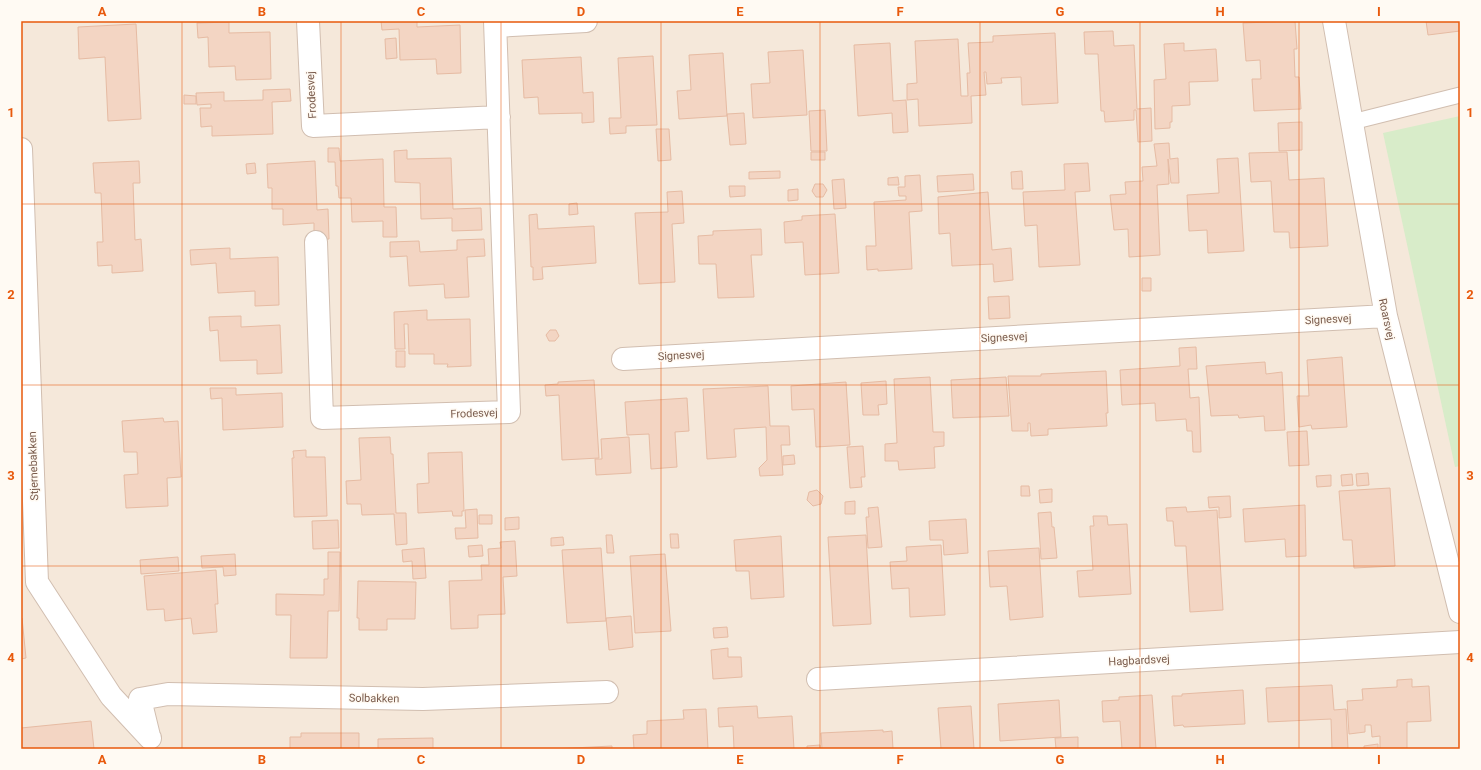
<svg xmlns="http://www.w3.org/2000/svg" width="1481" height="770" font-family="Roboto,sans-serif">
  <rect width="100%" height="100%" fill="#fdf6ec"/>
  <path fill="#f5e8da" d="M21 21H1460V749H21Z"/>
  <path fill="#d8ecc9" d="M1460 116V466L1455 467 1383 133Z"/>
  <path fill="#f3d5c3" stroke="#e6bba3" d="M381 21H417V27L460 25 461 73 437 74 436 59 400 60 399 29 382 30Z
    M1295 21 1297 49H1294L1295 77H1299L1301 109 1254 111 1252 79H1261L1260 60 1246 61 1243 23Z
    M1426 21H1460V31L1428 35Z
    M229 22V33L270 32 271 79 236 80 235 66 209 67 208 37 198 38 197 23Z
    M136 24 141 119 108 121 105 57 79 59 78 27Z
    M1113 31 1114 46 1134 45 1137 109 1151 108 1152 141 1138 142 1136 110H1134V120L1105 122 1104 111H1101L1098 54H1085L1084 32Z
    M1055 33 1058 103 1022 105 1021 77 1001 78 1002 83 987 84 986 72H984L986 95 971 96 972 123 919 126 918 99 907 100V84L917 83 915 41 958 39 961 96H968L967 73H970L968 43 993 42V36Z
    M396 38 397 58 386 59 385 39Z
    M890 43 893 101 906 100 908 132 893 133 892 113 858 116 854 45Z
    M1184 43V51L1216 49 1218 81 1189 82 1190 105 1172 106V122H1170V128L1155 129 1154 80 1166 79 1164 44Z
    M803 50 807 115 753 118 751 84 770 83 768 52Z
    M723 53 727 116 679 119 677 91 691 90 689 55Z
    M653 56 657 125 626 126V133L610 134 609 118H621L618 58Z
    M581 57 583 93 593 92 594 122 582 123V113L539 114 538 97 524 98 522 60Z
    M290 89 291 101 272 102 273 134 212 136V126L201 127 200 108H211V104L197 105 196 93 224 92V101L263 100V90Z
    M184 95 196 96V104H184Z
    M825 110 827 151H811L809 111Z
    M744 113 746 144 730 145 727 114Z
    M1302 122V150L1279 151 1278 123Z
    M656 129H669L671 160 658 161Z
    M1169 143 1170 159 1178 158 1179 183H1171L1168 159 1169 184 1157 185 1160 255 1129 257 1128 229 1114 230 1110 195 1126 194 1125 182 1143 181 1142 167 1157 166 1154 144Z
    M328 148H339L340 161 383 159 384 207H396L397 237H383V221L352 222 351 198H339L338 186H336L335 162H328Z
    M407 150V159L451 158 453 209 481 208 482 230 452 231V218L421 219 420 183 395 182 394 151Z
    M811 152H825V160H811Z
    M1287 152 1289 180 1324 178 1328 246 1290 248 1289 232H1274L1271 181 1251 182 1249 153Z
    M1238 158 1244 251 1208 253 1207 230 1189 231 1187 195 1219 193 1217 159Z
    M139 161 140 183H133L135 240 141 239 143 271 112 273V265L98 266 97 242H103L101 193H95L93 163Z
    M315 161 317 210 328 209 329 239 314 240V223L283 225V209H272V188H268L267 164Z
    M255 163 256 173 247 174 246 164Z
    M1088 163 1090 191 1075 192 1080 265 1039 267 1037 225 1025 226 1023 192 1065 190 1064 164Z
    M780 171V178L749 179V172Z
    M1022 171 1023 189H1012L1011 172Z
    M973 174 974 190 938 192 937 176Z
    M920 175 922 211 909 212 912 269 878 271V269L867 270 866 246H876L874 202 906 200V196H899L898 187H905V176Z
    M898 177 899 185H888V178Z
    M844 179 846 208 834 209 832 180Z
    M815 184H823L827 190 823 197H816L812 191Z
    M729 186H745V196L730 197Z
    M798 189V200L788 201V190Z
    M682 191 684 223 672 224 675 282 639 284 635 213 668 212 667 192Z
    M988 192 992 250 1011 248 1013 280 994 282 993 264 952 266 950 233 939 234 938 197Z
    M577 203 578 214 569 215V204Z
    M537 214 538 229 594 226 596 263 542 267 543 279 533 280V267H531L529 215Z
    M835 214 839 273 805 275 803 242 785 243 784 222 802 220V216Z
    M761 229 762 255H751L754 297 718 298 716 264H699L698 236 713 235V231Z
    M484 239 485 256 467 257 469 297 445 298 444 284 409 286 407 256 390 257V242L419 241 420 252 457 250V240Z
    M230 248V259L278 257 279 305 255 306V291L218 293 216 263 191 265 190 250Z
    M1142 278H1151V291H1142Z
    M1009 296 1010 318 989 319 988 297Z
    M427 310V320L470 319 471 366 447 367 448 364H434V354H409L408 324H404L405 349H395L394 312Z
    M241 316V327L280 325 282 373 257 374V360L220 361 218 330 210 331 209 317Z
    M550 330H556L559 336 555 341H549L546 335Z
    M1196 347 1197 369H1188L1190 398 1199 397 1201 452H1193L1192 431H1187L1186 419 1156 421 1155 403 1122 405 1120 370 1180 366 1179 348Z
    M396 351H405V367H396Z
    M1342 357 1347 427 1312 429 1311 425 1299 427 1297 396H1309L1307 360Z
    M1265 362 1266 374 1282 372 1285 430 1265 431 1264 416 1239 418 1238 415 1211 416 1206 366Z
    M1106 371 1108 413H1106L1107 426 1048 429V435L1031 436 1030 423H1028V431H1012L1008 376H1041V374Z
    M930 377 933 432H944V446L934 447 935 468 899 470 898 461H885V444L897 443 894 379Z
    M1006 377 1009 416 953 418 951 380Z
    M594 380 599 458 562 460 559 395 546 396 545 385 558 384V382Z
    M886 381 887 404 878 405 879 415H863L861 383Z
    M846 382 850 445 816 447 814 409 792 410 791 386Z
    M768 386 770 426H789L790 445H781L783 475 760 476 759 468 767 460 766 427 734 429 736 457 707 459 703 389Z
    M210 388H236V395L282 393 283 427 223 430 222 398 211 399Z
    M687 398 689 431 675 432 677 467 651 469 649 434 627 435 625 402Z
    M163 418 164 422 178 421 181 477 167 478 168 506 126 508 124 475 138 474 137 452H124L122 421Z
    M1307 431 1309 465 1289 466 1287 432Z
    M390 437 391 454H393L396 513H406L407 544 396 545 394 514 362 515 361 504H347L346 481 361 480 359 438Z
    M629 437 631 473 596 475 595 459H602L601 439Z
    M863 446 865 477H861L862 487 850 488 847 447Z
    M306 450V457H325L327 516 294 517 292 458H294L293 451Z
    M462 452 464 511H462V516H453L452 511 418 513 417 484 429 483 428 453Z
    M794 455 795 464 783 465V456Z
    M1368 473 1369 485 1357 486 1356 474Z
    M1352 474 1353 485 1342 486 1341 475Z
    M1331 475V486L1317 487 1316 476Z
    M1021 486H1029L1030 496H1021Z
    M1390 488 1395 566 1354 568 1352 540H1343L1339 491Z
    M1052 489V502L1040 503 1039 490Z
    M817 490 823 496 821 504 813 506 807 500 809 492Z
    M1230 496 1231 517 1219 518V507L1209 508 1208 497Z
    M855 501V514H845V502Z
    M1305 505 1306 556 1286 557 1285 539 1245 542 1243 509Z
    M878 507 882 547 868 548 866 517H869L868 508Z
    M1186 507 1187 512 1217 510 1223 610 1190 612 1186 546H1175L1173 521H1167L1166 508Z
    M477 509 478 538 456 539 455 528H466L465 510Z
    M1051 512 1052 527H1054L1057 558 1041 559 1038 513Z
    M479 515H492V524H479Z
    M1093 516H1107L1108 525 1127 524 1131 594 1079 597 1077 571 1093 570 1090 526H1094Z
    M519 517V529L505 530V518Z
    M966 519 968 553 944 555 943 540H930L929 521Z
    M338 520 339 548 313 549 312 521Z
    M670 534H678L679 548H671Z
    M606 535H612L614 553H607Z
    M866 535 871 624 833 626 828 537Z
    M781 536 784 597 751 599 749 571H736L734 540Z
    M563 537 564 545 551 546V538Z
    M515 541 517 576 503 577 505 614 478 615V628L451 629 449 581 482 580 481 565H489L488 549 501 548 500 542Z
    M482 545 483 556 469 557 468 546Z
    M941 545 945 615 910 617 909 588 892 589 890 562 907 561 906 547Z
    M424 548 426 578 413 579 412 561 403 562 402 550Z
    M601 548 606 621 567 623 562 550Z
    M1039 548 1043 617 1010 620 1007 586 990 587 988 551Z
    M328 552H340L339 611H328L327 658H290L291 615H276V594L324 595V579H328Z
    M235 554 236 575 224 576 223 567 202 568 201 556Z
    M665 554 671 631 635 633 630 556Z
    M178 557 179 571 141 574 140 560Z
    M216 570 218 604H215L217 632 193 634 191 618 165 621 164 609 147 610 144 576Z
    M358 581 416 582 415 619H387V630H359V618H357Z
    M631 616 633 647 609 650 606 618Z
    M22 618 26 658 21 659V619Z
    M727 627 728 637 714 638 713 628Z
    M728 648V657H741L742 677 713 679 711 650Z
    M1412 679V687L1429 686 1431 721 1407 722V749H1380V736L1372 737 1371 725H1365V732L1349 734 1347 701 1363 700 1362 689 1397 687V680Z
    M1332 685 1334 710 1346 709 1348 749H1332L1331 719 1268 722 1266 688Z
    M1243 690 1245 724 1184 727 1183 725 1174 726 1172 696H1182V694Z
    M1152 695 1156 749H1122L1120 721 1103 722 1102 701 1119 700V697Z
    M1059 700 1061 737 1000 741 998 704Z
    M757 706 758 718 792 716 794 749H734L733 726 719 727 718 708Z
    M971 706 974 749H941L938 708Z
    M706 709 708 749H634L633 735 647 734V721L684 719 683 710Z
    M91 721 94 749H21V728Z
    M883 730V732L892 731 893 749H822L821 733Z
    M301 733H359V749H290V737H301Z
    M1078 737V749H1056L1055 738Z
    M433 738V749H378V739Z
    M1378 744V749H1364V746Z
    M820 745V749H807V746Z
    M612 746V749H553Z"/>
  <g fill="none" stroke-linecap="round" stroke-linejoin="round">
    <g stroke="#d1beb0" stroke-width="17">
      <path id="service" d="M1352 122 1460 95"/>
    </g>
    <g stroke="#d1beb0" stroke-width="24">
      <path id="minor" d="M308 21 313 126 499 117
        M1334 21 1386 316 1460 612
        M496 26 586 21
        M21 149 37 582 111 696 150 738
        M316 242 322 418 509 412 495 21
        M623 359 1386 316
        M818 679 1460 642
        M149 736 140 699 168 694 423 699 607 692"/>
    </g>
    <use href="#service" stroke="#fff" stroke-width="15"/>
    <use href="#minor" stroke="#fff" stroke-width="22"/>
  </g>
  <path fill="none" stroke="#e8590c" stroke-width="1" stroke-opacity="0.55" d="M182 21V749M341 21V749M501 21V749M661 21V749M820 21V749M980 21V749M1140 21V749M1299 21V749M21 204H1460M21 385H1460M21 566H1460"/>
  <g text-anchor="middle" stroke-width="3" stroke-linejoin="round" paint-order="stroke">
    <g font-size="11" fill="#7a5c4d" stroke="#fffaf3">
      <text transform="translate(311 95) rotate(-93)" y="4">Frodesvej</text>
      <text transform="translate(1328 319) rotate(-3)" y="4">Signesvej</text>
      <text transform="translate(1387 319) rotate(78)" y="4">Roarsvej</text>
      <text transform="translate(1004 337) rotate(-3)" y="4">Signesvej</text>
      <text transform="translate(681 355) rotate(-3)" y="4">Signesvej</text>
      <text transform="translate(474 413) rotate(-2)" y="4">Frodesvej</text>
      <text transform="translate(33 466) rotate(-92)" y="4">Stjernebakken</text>
      <text transform="translate(1139 660) rotate(-3)" y="4">Hagbardsvej</text>
      <text transform="translate(374 698) rotate(1)" y="4">Solbakken</text>
    </g>
  </g>
  <rect width="1481" height="770" fill="none" stroke="#fffaf3" stroke-width="44"/>
  <rect x="22" y="22" width="1437" height="726" fill="none" stroke="#e8590c" stroke-width="1.5"/>
  <g font-size="13" text-anchor="middle" font-weight="bold" fill="#e8590c">
    <text x="102" y="16">A</text>
    <text x="262" y="16">B</text>
    <text x="421" y="16">C</text>
    <text x="581" y="16">D</text>
    <text x="740" y="16">E</text>
    <text x="900" y="16">F</text>
    <text x="1060" y="16">G</text>
    <text x="1220" y="16">H</text>
    <text x="1379" y="16">I</text>
    <text x="11" y="117">1</text>
    <text x="1470" y="117">1</text>
    <text x="11" y="299">2</text>
    <text x="1470" y="299">2</text>
    <text x="11" y="480">3</text>
    <text x="1470" y="480">3</text>
    <text x="11" y="662">4</text>
    <text x="1470" y="662">4</text>
    <text x="102" y="764">A</text>
    <text x="262" y="764">B</text>
    <text x="421" y="764">C</text>
    <text x="581" y="764">D</text>
    <text x="740" y="764">E</text>
    <text x="900" y="764">F</text>
    <text x="1060" y="764">G</text>
    <text x="1220" y="764">H</text>
    <text x="1379" y="764">I</text>
  </g>
</svg>
